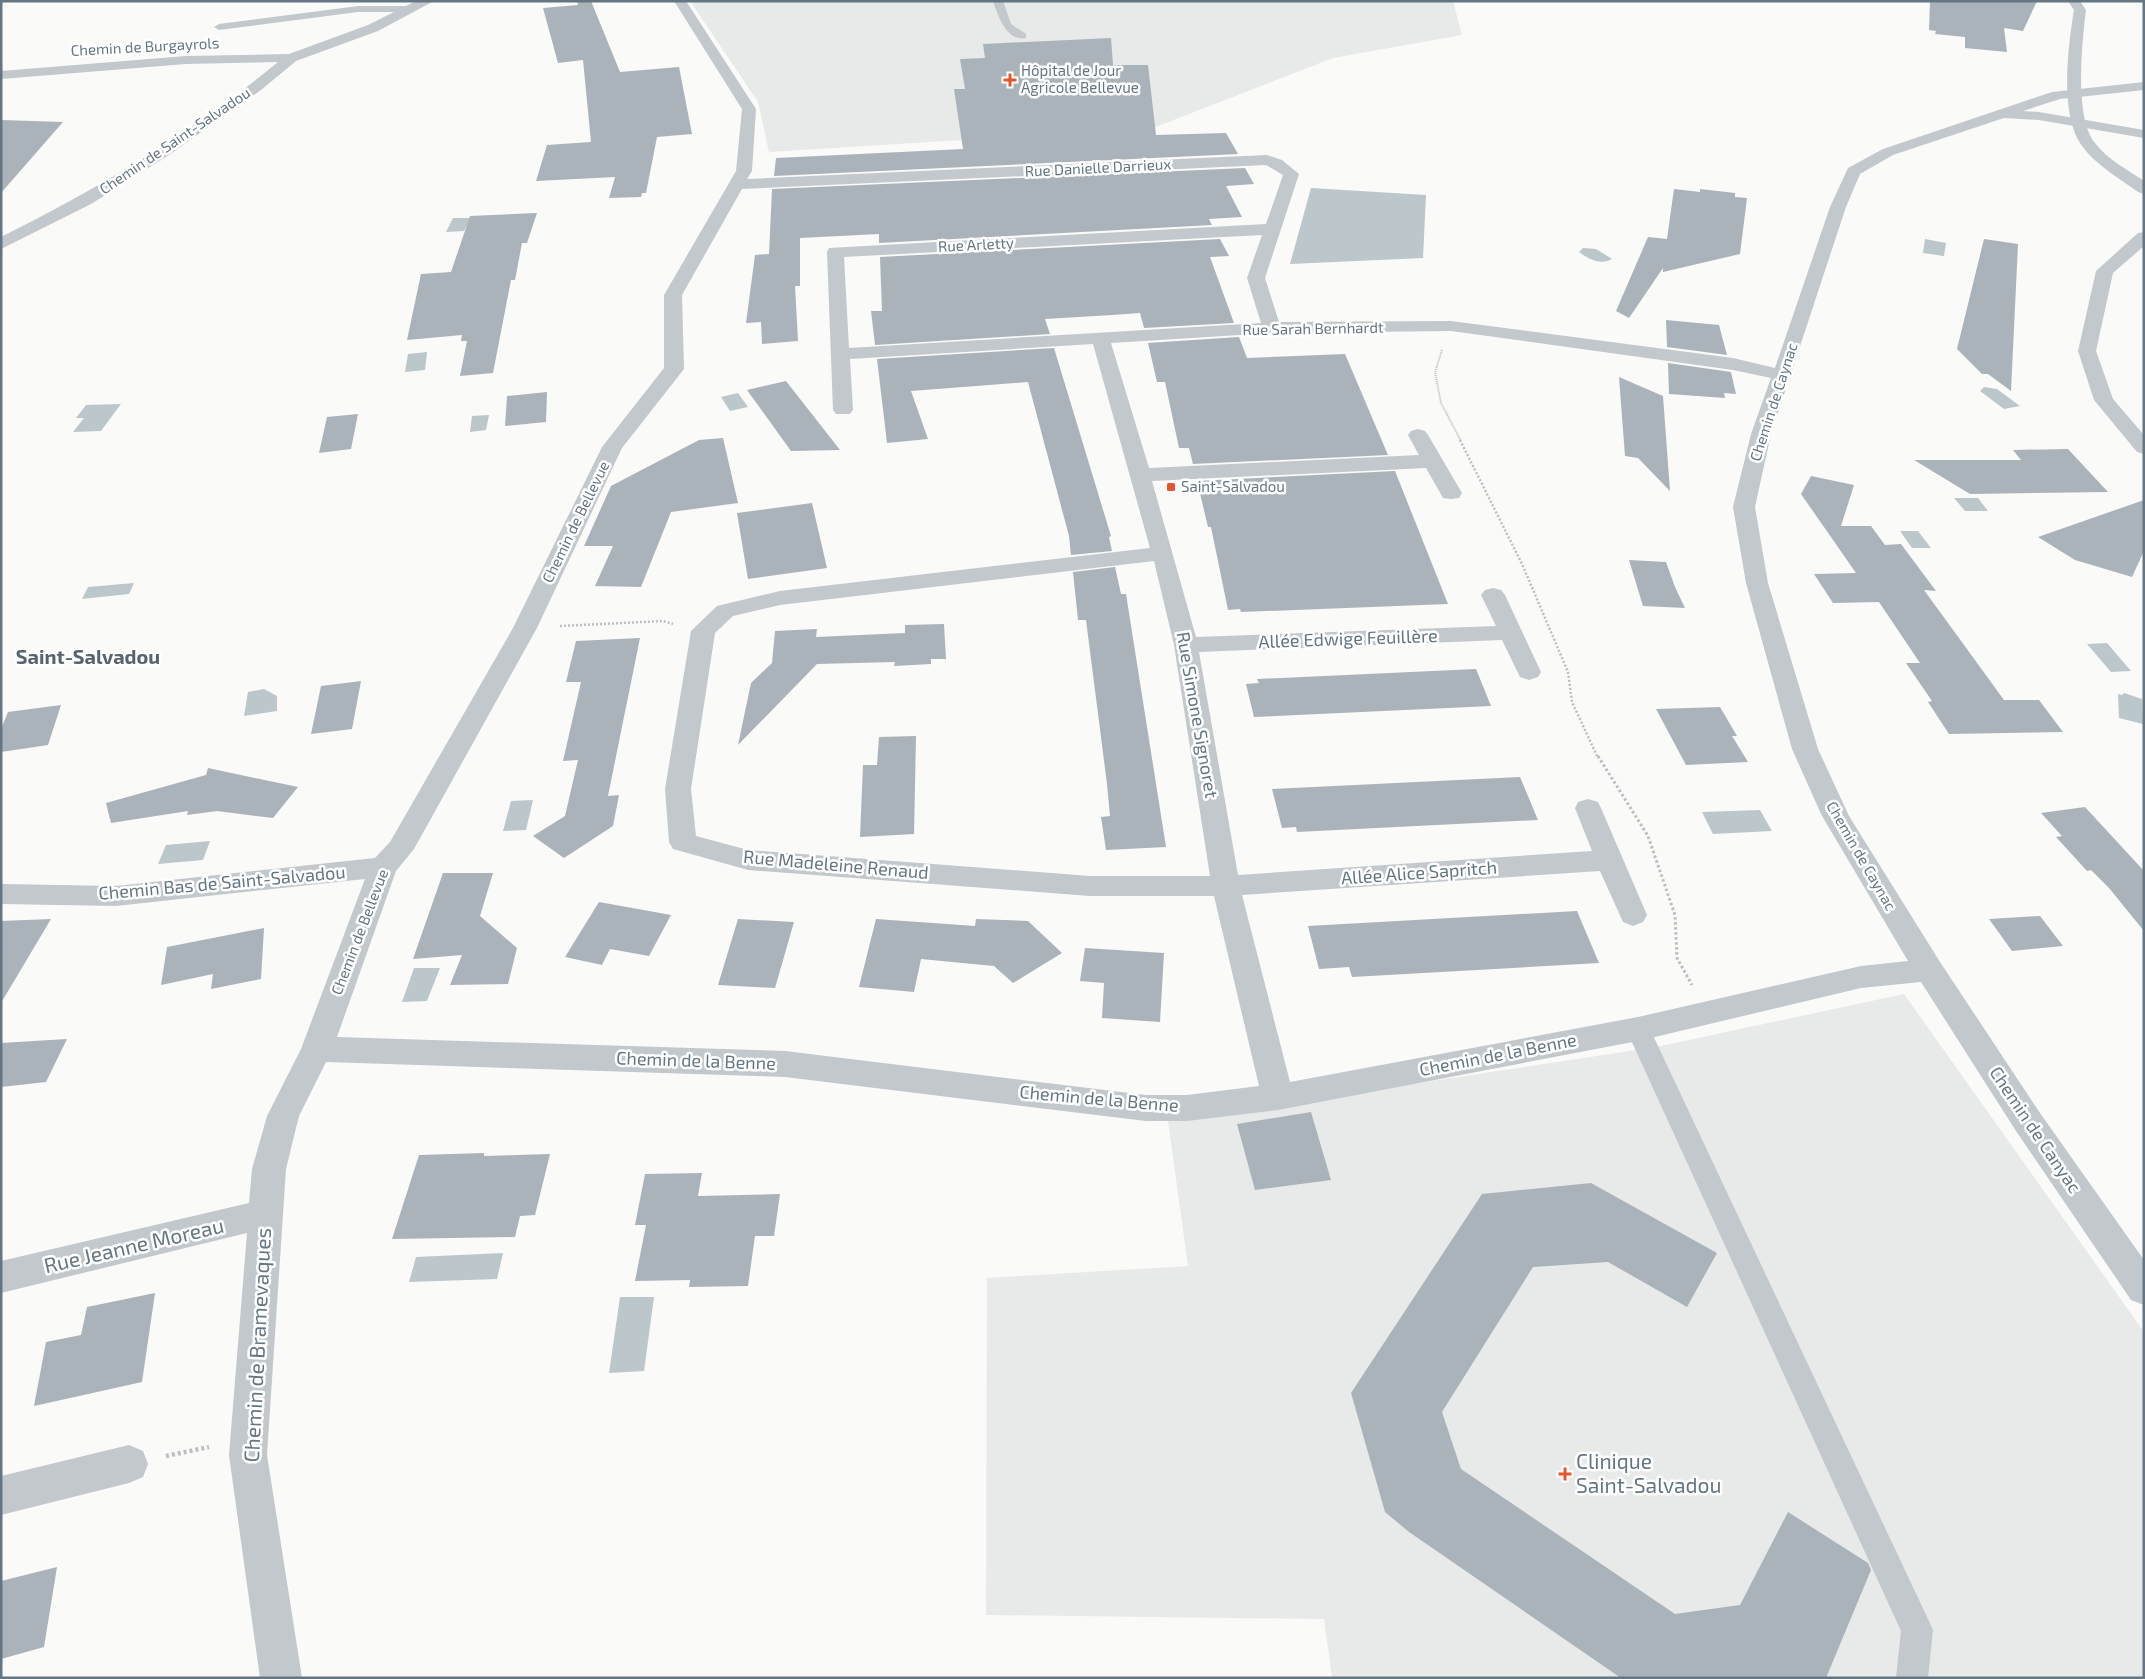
<svg xmlns="http://www.w3.org/2000/svg" width="2145" height="1679" font-family="'Exo 2',sans-serif">
  <rect width="100%" height="100%" fill="#fafaf8"/>
  <path fill="#e8e9e9" d="M690 1H1453L1462 35 1333 58 1153 128 769 152 758 102Z
    M1904 994 2144 1332V1678H1332L1324 1619 986 1615 987 1278 1188 1266 1168 1121 1656 1047Z"/>
  <path fill="#bbc7cb" d="M1311 188 1426 195 1423 258 1290 264Z
    M453 218H471L464 231 446 232Z
    M1925 239 1946 243 1944 256 1923 253Z
    M1583 248 1596 249 1612 259C1600 266 1587 258 1579 252Z
    M427 352 425 370 405 372 408 354Z
    M1984 387 1997 389 2020 406 2004 409 1980 391Z
    M738 393 748 407 730 411 721 397Z
    M121 404 101 431 73 432 84 418H76L86 405Z
    M489 415 486 430 470 432 472 416Z
    M1954 498H1978L1988 511H1965Z
    M1900 531H1918L1931 548H1912Z
    M134 583 129 594 82 599 88 587Z
    M2107 643 2131 671 2111 672 2087 644Z
    M264 689 277 696V711L244 716 248 692Z
    M2124 693 2142 699 2143 724 2119 718 2118 694 2122 695Z
    M533 800 526 830 503 831 511 801Z
    M1760 810 1772 831 1713 834 1702 812Z
    M210 841 203 860 158 864 166 845Z
    M414 968H440L427 1001 402 1002Z
    M503 1253 497 1279 409 1282 416 1257Z
    M620 1297H654L644 1371 609 1373Z"/>
  <path fill="#aab3b9" d="M577 1H591L620 72 679 67 692 134 657 137 646 193H642L641 197 609 198 615 177 536 181 547 145 591 142 583 60 558 63 543 8 578 5Z
    M1930 1H2037L2023 31 2004 28 2007 52 1965 48V37L1935 34 1936 31 1929 30Z
    M1111 38 1113 65H1148L1156 135 1226 133 1238 154 774 176 776 158 963 149 954 89H965L960 59 985 58 983 44Z
    M1 120 63 122 1 193Z
    M1245 168 1254 184 1226 186 1242 217 1209 219 1212 225 879 243V234L800 238V286H795L798 341 762 344 761 322 746 323 755 255 769 254 772 189Z
    M1674 189 1700 192V189L1735 193V197L1747 198 1740 254 1663 272V268L1629 318 1616 311 1648 237 1667 239Z
    M537 213 527 243H522L515 280H511L493 373 460 376 467 341H461L462 335 407 340 421 274 451 272 470 216Z
    M1220 239 1229 256 1210 257 1234 323 1144 328 1140 313 1112 315 1045 319 1050 334 875 345 871 311H882L880 257Z
    M1984 239 2018 244 2011 391 1988 374H1982L1957 349Z
    M1666 320 1719 325 1727 355 1667 347Z
    M1239 337 1247 358 1345 354 1388 455 1193 464 1189 448H1179L1165 382H1157L1148 343Z
    M1054 348 1111 536 1109 537 1112 551 1071 555 1069 536 1028 382 911 391 928 439 887 443 877 359Z
    M1668 363 1731 372 1736 394 1724 393 1725 398 1669 394Z
    M1619 377 1663 396 1670 491 1638 458 1625 456Z
    M786 381 840 450 791 451 747 390Z
    M547 392 546 422 505 426 507 396Z
    M358 414 351 449 319 453 327 417Z
    M723 438 738 503 671 512 641 587 595 586 613 546H584L611 486 699 440Z
    M2068 449 2108 492 1970 494 1914 460H2021L2013 450Z
    M1395 471 1448 604 1241 612 1240 609 1228 610 1211 527H1208L1197 481Z
    M1811 476 1854 485 1841 526H1871L1885 545 1901 544 1936 591 1924 590 2004 700H2039L2063 732 1949 734 1928 702 1932 701 1906 663H1920L1879 602 1833 603 1814 574 1856 573 1801 494Z
    M2144 500V551L2132 577 2075 560 2038 537Z
    M812 503 827 568 748 579 737 513Z
    M1629 560 1666 562 1675 587 1685 608 1643 606Z
    M1115 567 1121 594H1126L1166 847 1106 850 1101 817 1110 816 1107 784 1086 620H1078L1073 572Z
    M944 624 946 659H931V664L894 666 895 662 817 664 738 745 751 683 772 663 775 631 817 629 816 637 905 633V625Z
    M640 638 608 796 619 795 613 826 564 858 533 836 565 816 578 760 563 761 581 682H566L576 641Z
    M1476 669 1491 706 1254 717 1246 684 1259 683 1257 679Z
    M361 681 352 729 311 734 321 686Z
    M61 705 48 745 1 752V729L8 712Z
    M1720 707 1737 736H1732L1748 762 1686 765 1656 709Z
    M916 736 914 834 860 837 863 765H877L879 737Z
    M208 768 298 787 273 818 217 811 187 815 188 811 111 823 106 803 206 775Z
    M1520 777 1538 820 1297 832 1296 827 1282 828 1272 789Z
    M2085 807 2144 871V931L2109 888 2091 870 2087 871 2056 837 2062 836 2041 813Z
    M443 873H493L480 916 517 948 508 984 450 985 462 955 413 959Z
    M599 902 671 915 649 956 610 949 602 965 565 957Z
    M1577 911 1599 963 1352 977 1349 967 1319 969 1308 926Z
    M2040 916 2063 946 2012 951 1989 919Z
    M51 919 1 1003V921Z
    M738 919 794 922 775 988 718 985Z
    M876 919 975 926 976 919 1028 921 1062 953 1013 983 994 966 921 959 914 992 859 987Z
    M264 928 261 979 211 989 213 974 161 985 167 947Z
    M1085 948 1164 953 1160 1022 1102 1018 1104 983 1080 981Z
    M67 1039 46 1082 1 1087V1043Z
    M1311 1112 1331 1180 1255 1190 1237 1124Z
    M484 1153V1156L550 1154 535 1215 520 1216 515 1237 392 1239 419 1155Z
    M702 1173 698 1196 780 1194 774 1236H755L748 1286 689 1287 690 1280 635 1281 646 1225H635L645 1174Z
    M1591 1183 1717 1253 1687 1307 1608 1262 1533 1267 1442 1412 1461 1469 1675 1614 1740 1605 1788 1512 1868 1563 1871 1570 1826 1678H1621L1409 1532 1385 1512 1351 1393 1482 1194Z
    M155 1293 142 1382 34 1406 46 1342 81 1335 87 1307Z
    M57 1567 44 1647 1 1659V1581Z"/>
  <g fill="none" stroke-linecap="round" stroke-linejoin="round">
    <path stroke="#bbbfc2" stroke-width="2" stroke-dasharray="1 1" stroke-linecap="butt" d="M1442 350 1435 372 1441 403 1461 441"/>
    <path stroke="#bbbfc2" stroke-width="2.5" stroke-dasharray="2 2" stroke-linecap="butt" d="M1460 440 1522 564 1568 672 1572 702 1598 758
      M560 626 663 621 673 624"/>
    <path stroke="#bbbfc2" stroke-width="3" stroke-dasharray="2.5 2.5" stroke-linecap="butt" d="M1598 756 1648 836 1675 915 1677 958 1692 985"/>
    <path stroke="#bbbfc2" stroke-width="4.5" stroke-dasharray="3 3" stroke-linecap="butt" d="M166 1456 209 1447"/>
    <path fill="#c3c8cc" fill-rule="evenodd" d="M993 1H1003L1011 24 1026 34V38C1006 42 998 15 993 1Z
      M358 6H407L412 9 407 12H358L219 30 214 27 219 24Z
      M1638 1020 1646 1022 1650 1029 1928 1619 1933 1630 1928 1678H1896L1901 1631 1626 1029 1630 1022Z"/>
    <path fill="#c3c8cc" fill-rule="evenodd" d="M416 1H434L378 31 296 61 261 90 169 155 91 204 1 249V237C99 188 193 132 278 62L186 64 1 79V71L186 56 289 54 368 25Z
      M674 1H686L756 109 752 171 747 179 1267 155 1282 160 1299 174 1265 278 1279 322 1451 321 1733 358 1775 368 1830 207 1848 168 1883 149 2052 92 2144 82V90L2060 99 2023 111 2039 112 2144 130V138L2039 120 2004 118 1893 155 1860 174 1846 207 1771 434 1755 507 1768 583 1818 749 1849 816 1940 962 2040 1113 2144 1260V1305L2131 1300 2016 1131 1921 982 1861 988 1638 1041 1278 1110 1187 1121H1146L785 1077 326 1062 299 1116 286 1169 267 1455 302 1678H260L229 1455 247 1233 1 1293V1261L249 1203 252 1169 267 1116 301 1049 365 879 116 906 1 904V884L116 886 375 858 390 842 513 628 602 447 664 368V295L736 171 742 109ZM1266 165 1283 175 1266 224 829 248 827 252 833 410 836 414H850L853 410 850 359 1093 344 1150 548 780 591 717 606 691 631 665 789 669 842 673 849 748 870 1090 896H1214L1259 1086 1187 1095H1146L785 1051 337 1037 396 871 414 849 537 628 622 448 684 369 682 295 742 189ZM1262 235 1247 278 1261 323 849 348 844 257ZM1451 331 1733 370 1771 378 1751 434 1733 507 1746 583 1792 749 1822 816 1908 961 1861 966 1638 1017 1290 1082 1242 895 1600 871 1623 922 1633 926 1643 922 1647 915 1601 808 1598 802 1588 799 1578 802 1575 808 1592 851 1238 875 1199 652 1502 640 1520 677 1529 680 1538 677 1541 672 1505 595 1501 590 1493 588 1485 590 1481 595 1496 626 1196 637 1152 481 1426 468 1443 498 1451 499 1459 498 1462 493 1428 435 1425 431 1418 429 1411 431 1408 435 1419 455 1149 468 1111 343 1272 333ZM1154 561 1174 645 1210 876H1090L748 850 696 836 691 789 715 633 733 616 780 605Z
      M2144 232V246L2113 273 2096 351 2113 399 2144 435V454L2137 452 2094 400 2078 351 2096 271 2138 233Z
      M129 1445 143 1451 148 1464 143 1477 129 1483 1 1515V1476Z"/>
    <path fill="#c3c8cc" fill-rule="evenodd" d="M2068 1H2080L2086 10C2082 42 2074 117 2095 143 2107 159 2128 170 2144 181V194L2138 192C2120 179 2096 165 2082 146 2059 115 2068 46 2074 10Z"/>
  </g>
  <g fill="#e4572e" stroke="#fff" stroke-width="2">
    <path d="M1007.5 72.5h5v5h5v5h-5v5h-5v-5h-5v-5h5z"/>
    <rect x="1166" y="482" width="10" height="10" rx="2.5"/>
    <path d="M1562.5 1466.5h5v5h5v5h-5v5h-5v-5h-5v-5h5z"/>
  </g>
  <g text-anchor="middle" stroke-width="5" stroke-linejoin="round" paint-order="stroke">
    <g font-size="15" fill="#657683" stroke="#fff">
      <text transform="translate(145 47) rotate(-3)" y="5">Chemin de Burgayrols</text>
      <text transform="translate(175 141) rotate(-34)" y="5">Chemin de Saint-Salvadou</text>
      <text transform="translate(1098 168) rotate(-3)" y="5">Rue Danielle Darrieux</text>
      <text transform="translate(976 245) rotate(-3)" y="5">Rue Arletty</text>
      <text transform="translate(1313 329) rotate(-1)" y="5">Rue Sarah Bernhardt</text>
      <text transform="translate(1774 402) rotate(-72)" y="5">Chemin de Caynac</text>
      <text transform="translate(576 522) rotate(-64)" y="5">Chemin de Bellevue</text>
      <text transform="translate(1861 856) rotate(60)" y="5">Chemin de Caynac</text>
      <text transform="translate(360 932) rotate(-69)" y="5">Chemin de Bellevue</text>
    </g>
    <g font-size="15" fill="#657683" stroke="#fff" text-anchor="start">
      <text x="1021" y="76">Hôpital de Jour<tspan x="1021" dy="17">Agricole Bellevue</tspan></text>
      <text x="1181" y="492">Saint-Salvadou</text>
    </g>
    <g font-size="18" fill="#657683" stroke="#fff">
      <text transform="translate(1348 639) rotate(-2)" y="6">Allée Edwige Feuillère</text>
      <text transform="translate(1197 715) rotate(80)" y="6">Rue Simone Signoret</text>
      <text transform="translate(836 865) rotate(5)" y="6">Rue Madeleine Renaud</text>
      <text transform="translate(1419 873) rotate(-4)" y="6">Allée Alice Sapritch</text>
      <text transform="translate(222 883) rotate(-5)" y="6">Chemin Bas de Saint-Salvadou</text>
      <text transform="translate(1498 1055) rotate(-11)" y="6">Chemin de la Benne</text>
      <text transform="translate(696 1061) rotate(2)" y="6">Chemin de la Benne</text>
      <text transform="translate(1099 1099) rotate(5)" y="6">Chemin de la Benne</text>
      <text transform="translate(2035 1130) rotate(56)" y="6">Chemin de Canyac</text>
    </g>
    <g font-size="20" font-weight="bold" fill="#57646e" stroke="#fff">
      <text x="88" y="664">Saint-Salvadou</text>
    </g>
    <g font-size="21" fill="#657683" stroke="#fff">
      <text transform="translate(134 1246) rotate(-13)" y="7">Rue Jeanne Moreau</text>
      <text transform="translate(258 1345) rotate(-87)" y="7">Chemin de Bramevaques</text>
    </g>
    <g font-size="21" fill="#657683" stroke="#fff" text-anchor="start">
      <text x="1576" y="1469">Clinique<tspan x="1576" dy="24">Saint-Salvadou</tspan></text>
    </g>
  </g>
  <rect width="2145" height="1679" fill="none" stroke="#657683" stroke-width="5"/>
</svg>
